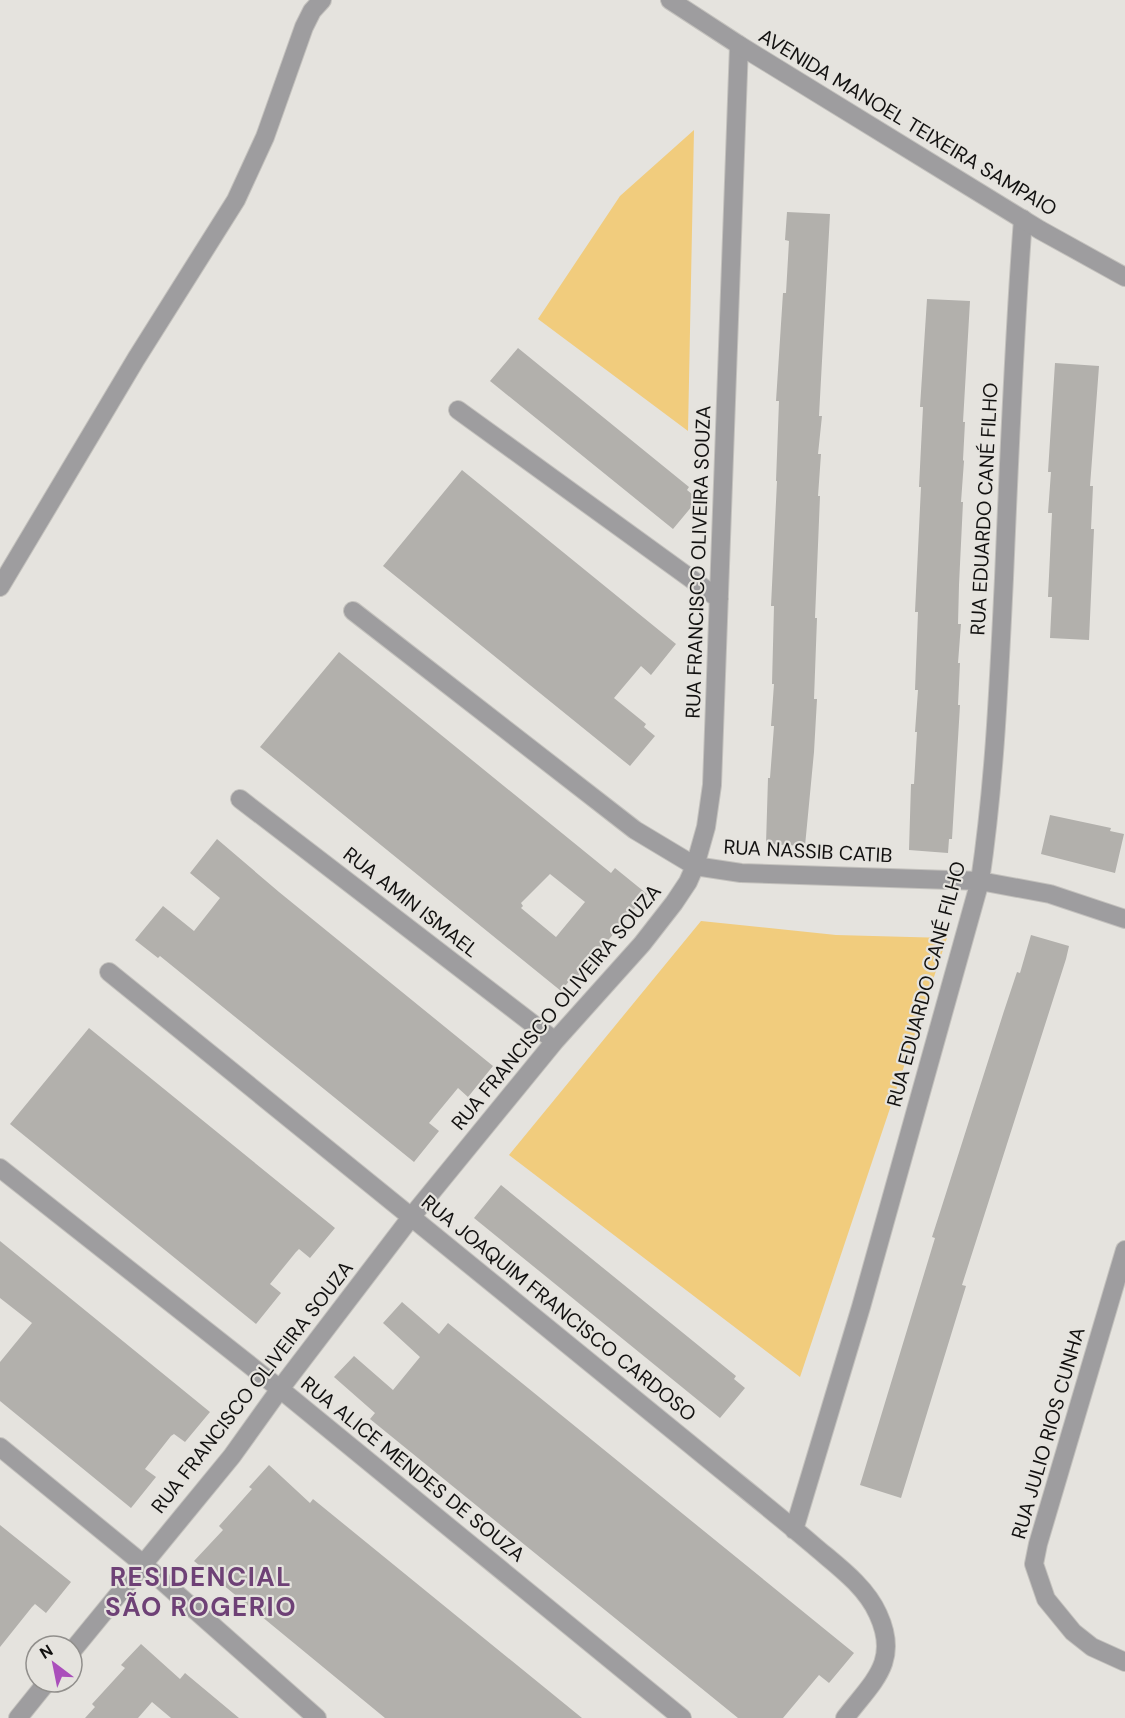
<svg xmlns="http://www.w3.org/2000/svg" width="1125" height="1718" font-family="'DM Sans',sans-serif">
  <rect width="100%" height="100%" fill="#e5e3de"/>
  <path fill="#f1cc7d" d="M694 130 688 431 538 319 620 196Z
    M701 921 836 935 947 938 800 1377 509 1155Z"/>
  <path fill="#b2b0ac" fill-rule="evenodd" d="M787 212 830 214 819 416H822L818 454H821L818 496H820L815 618H817L814 699H817L814 752 805 846 766 844 768 778H770L774 726H771L774 684H772L774 606H771L777 481H776L779 401H776L783 293H786L789 241 785 240Z
    M927 299 970 301 963 422H965L963 460 964 461 961 502H963L959 585 958 624H961L958 663H960L958 705H960L952 839H949L948 853 909 850 911 784H914L917 732H915L918 690H915L918 612H915L921 487H919L923 407H920Z
    M518 348 689 487 687 490 698 499 673 529 490 381Z
    M1055 363 1099 366 1090 486H1093L1091 529H1094L1089 640 1050 638 1052 597H1048L1052 513H1048L1051 472H1048Z
    M462 470 676 644 651 675 641 666 614 698 646 724 644 727 655 736 630 766 383 566Z
    M339 652 611 873 615 868 647 894 573 982 570 980 561 991 260 747ZM550 874 585 902 556 937 521 908 523 906 521 903Z
    M1050 815 1111 828 1110 831 1124 834 1115 873 1041 854Z
    M217 839 279 892 493 1066 468 1097 458 1088 429 1123 439 1131 414 1162 160 956 158 958 135 940 163 906 194 931 220 898 190 873Z
    M1031 935 1069 946 1066 959 962 1285 966 1286 901 1498 860 1485 935 1238 932 1237 941 1209 1004 1011 1017 972 1020 973Z
    M89 1028 335 1228 310 1258 299 1249 296 1252 270 1284 281 1293 256 1324 10 1124Z
    M501 1185 736 1376 734 1379 745 1388 720 1418 474 1218Z
    M0 1241 210 1412 185 1442 174 1434 171 1436 145 1469 156 1477 131 1508 0 1401V1362L32 1323 0 1298Z
    M402 1302 439 1334 448 1323 854 1653 829 1683 819 1675 783 1718H738L370 1419 375 1413 334 1377 354 1356 393 1390 420 1357 383 1323Z
    M269 1465 310 1503 313 1499 582 1718H385L194 1561 223 1530 219 1526 252 1489 249 1487Z
    M0 1525 71 1582 46 1613 35 1604 32 1607 0 1647Z
    M141 1644 180 1679 185 1673 239 1718H171L152 1702 138 1718H85L95 1707 92 1704 125 1668 121 1665Z"/>
  <g fill="none" stroke-linecap="round" stroke-linejoin="round">
    <g stroke="#c3c1bd" stroke-width="20">
      <path id="minor" d="M458 410 719 599
        M0 587 136 359 236 200 265 137 304 27 312 11 322 0
        M353 611 635 830 695 866 741 873 980 881 1050 894 1125 919
        M240 799 555 1041
        M109 972C304 1129 497 1287 691 1445 731 1478 773 1511 813 1545 836 1565 865 1585 878 1614 900 1662 873 1681 845 1718
        M0 1168 280 1389 682 1718
        M1125 1250 1038 1544 1034 1564 1046 1599 1073 1632 1092 1647 1125 1662
        M0 1447 143 1564 317 1718
        M794 1530 861 1307 980 881C995 780 999 679 1004 578 1009 458 1014 338 1023 219
        M72 1651 232 1456 280 1389 412 1216 555 1041 642 944 674 903 688 882 695 866 706 827 712 785 739 45
        M18 1718 47 1682"/>
    </g>
    <g stroke="#c3c1bd" stroke-width="20">
      <path id="tertiary" d="M670 0 739 45 1040 230 1125 277"/>
    </g>
    <use href="#minor" stroke="#9e9d9f" stroke-width="18"/>
    <use href="#tertiary" stroke="#9e9d9f" stroke-width="18"/>
  </g>
  <g text-anchor="middle" stroke-width="4.5" stroke-linejoin="round" paint-order="stroke">
    <g font-size="20" fill="#121110" stroke="#e5e3de">
      <text transform="translate(908 122) rotate(31)" y="7">AVENIDA MANOEL TEIXEIRA SAMPAIO</text>
      <text transform="translate(984 509) rotate(-87)" y="7">RUA EDUARDO CANÉ FILHO</text>
      <text transform="translate(698 562) rotate(-88)" y="7">RUA FRANCISCO OLIVEIRA SOUZA</text>
      <text transform="translate(808 851) rotate(3)" y="7">RUA NASSIB CATIB</text>
      <text transform="translate(411 902) rotate(38)" y="7">RUA AMIN ISMAEL</text>
      <text transform="translate(926 984) rotate(-75)" y="7">RUA EDUARDO CANÉ FILHO</text>
      <text transform="translate(556 1007) rotate(-50)" y="7">RUA FRANCISCO OLIVEIRA SOUZA</text>
      <text transform="translate(559 1308) rotate(39)" y="7">RUA JOAQUIM FRANCISCO CARDOSO</text>
      <text transform="translate(252 1387) rotate(-52)" y="7">RUA FRANCISCO OLIVEIRA SOUZA</text>
      <text transform="translate(1048 1433) rotate(-74)" y="7">RUA JULIO RIOS CUNHA</text>
      <text transform="translate(413 1469) rotate(39)" y="7">RUA ALICE MENDES DE SOUZA</text>
    </g>
    <g font-size="26" font-weight="bold" letter-spacing="1.5" fill="#6e4176" stroke="#e5e3de">
      <text x="201" y="1586">RESIDENCIAL<tspan x="201" dy="30">SÃO ROGERIO</tspan></text>
    </g>
  </g>
  <g transform="translate(54 1664) rotate(328)"><circle r="28" fill="#e5e3de" stroke="#918f8c" stroke-width="1.5"/>
  <path d="M0-4.5L10 22L0 15L-10 22Z" fill="#aa4fbb"/>
  <text y="-9" font-size="16" font-weight="bold" text-anchor="middle" fill="#121110">N</text>
  </g>
</svg>
